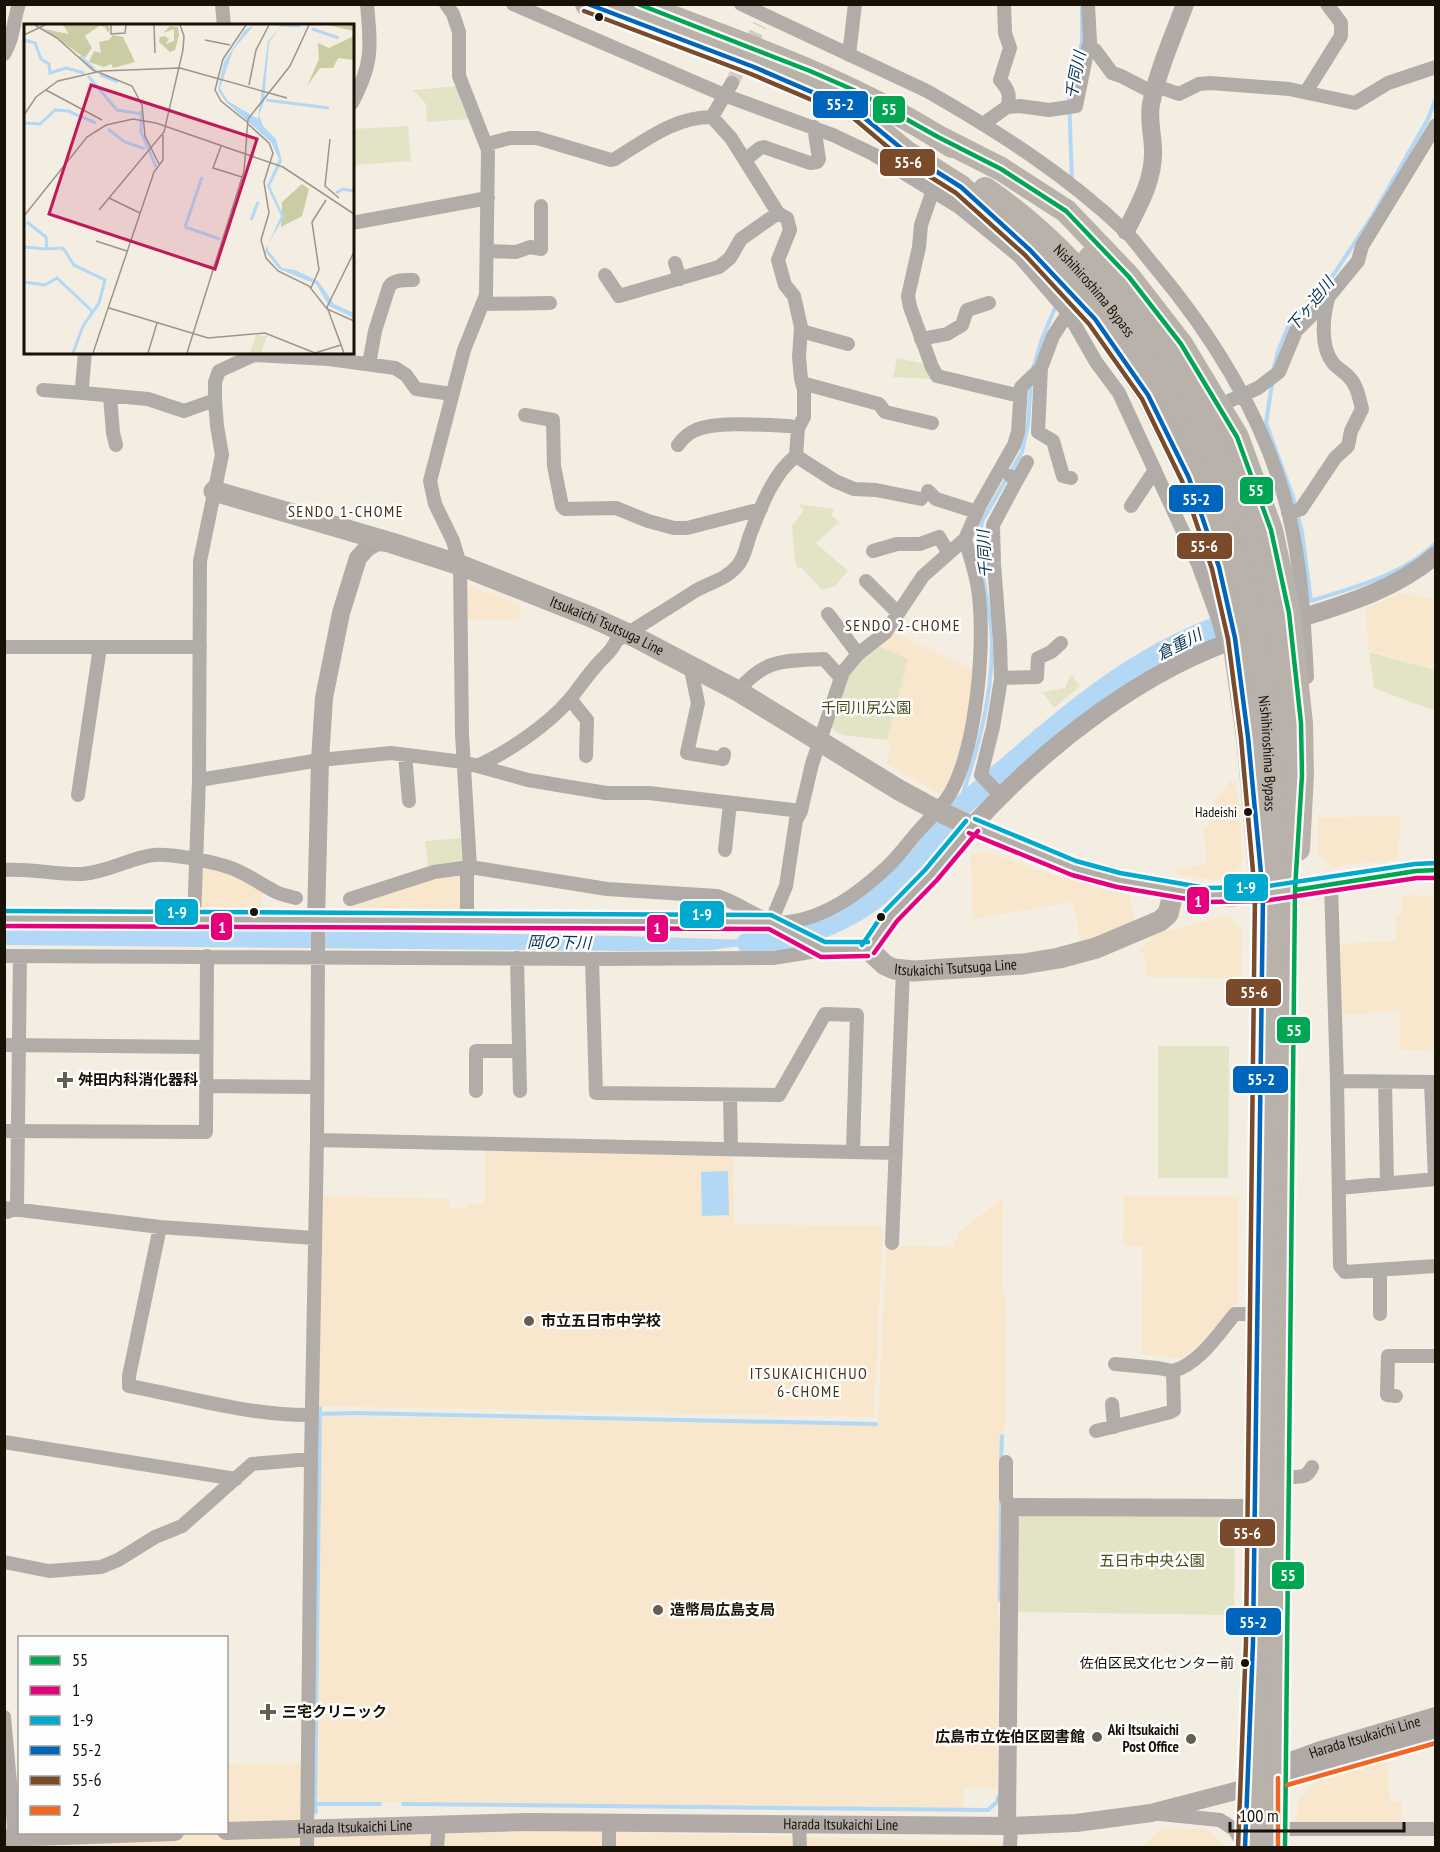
<svg xmlns="http://www.w3.org/2000/svg" width="1440" height="1852" font-family="'PT Sans Narrow','Noto Sans JP',sans-serif">
  <rect width="100%" height="100%" fill="#f4ede2"/>
  <path fill="#f8e7cc" d="M470 586 520 605 519 620H465L466 590Z
    M1399 593 1435 599V669L1368 650 1366 609Z
    M891 632 974 670 963 748 945 793H938L887 764 890 741 887 740 908 659 876 645Z
    M1230 781 1235 782 1239 804 1242 856 1241 865 1227 877 1214 880 1174 873 1175 869 1202 866 1207 859 1203 829 1208 827 1210 808Z
    M1401 815 1398 859 1331 867 1318 854V818Z
    M982 851 995 854 1037 870 1130 896 1135 924 1081 945 1073 902 972 919 971 854Z
    M202 866 247 880 262 889 261 911 200 910Z
    M462 873 460 913H366L350 905 402 886Z
    M1411 895 1435 896V1052L1400 1049 1399 1011 1338 1015 1336 944 1397 941 1396 916 1402 915V896Z
    M1228 915 1242 930 1241 978 1146 977 1145 956 1140 950 1154 935Z
    M485 1148 733 1153 734 1224 883 1226 874 1417 318 1406 323 1196 449 1199V1208H468V1204H485Z
    M1124 1196H1239L1238 1303 1198 1345 1181 1358 1141 1355 1143 1246H1123Z
    M1003 1198 1002 1289 1006 1300 1005 1429 1000 1434 997 1788 964 1787 963 1808 322 1802 316 1793 319 1416 878 1425 886 1250H900L901 1246 953 1247 960 1231Z
    M1388 1761 1389 1802H1401L1402 1825 1296 1823 1298 1801 1314 1783 1328 1777Z
    M308 1763 307 1837 558 1831 1003 1842V1847H5L4 1769 19 1768 20 1832H226L227 1764Z
    M1160 1829H1201L1211 1831 1225 1847H1143Z"/>
  <path fill="#e3e4c6" d="M458 86 462 104 469 119 427 122 426 104 413 90Z
    M408 126 411 161 353 165V129Z
    M897 358 925 364 932 379 893 377Z
    M799 504 834 509 831 515 839 522 816 543 848 571 835 586 822 590 802 568 797 567 795 560 792 526 803 511Z
    M876 645 908 659 887 740 842 735 833 730 831 725 852 666Z
    M1369 652 1435 670V711L1374 688Z
    M1071 674 1080 686 1054 708 1043 692 1065 688Z
    M464 838 466 862 428 867 425 841Z
    M1158 1046H1229L1228 1178H1158Z
    M1235 1511 1234 1615 1017 1612V1521L1023 1513Z"/>
  <path fill="#b2d8f6" d="M5 925 625 936 776 941 712 950 625 951 5 945Z
    M728 1171 729 1215 702 1216 701 1172Z"/>
  <g fill="none" stroke-linecap="round" stroke-linejoin="round">
    <path stroke="#b2d8f6" stroke-width="4" d="M1072 182 1069 97 1082 42V8
      M1033 369 1042 339 1055 308
      M1273 371 1278 351 1289 325 1334 274 1373 215 1428 119 1436 98
      M1272 384 1266 423 1293 497 1302 532 1311 601C1354 587 1402 576 1436 543
      M957 811C976 756 992 703 992 644 992 604 974 560 982 521L1022 452 1028 424 1031 382
      M319 1414 353 1413 876 1424
      M1001 1462 1002 1436
      M1000 1600 1001 1500
      M315 1804 320 1408
      M403 1804 988 1810 998 1801V1797
      M316 1812 315 1804H380"/>
    <path stroke="#b2d8f6" stroke-width="21" d="M747 943C819 939 872 911 920 857 933 842 944 825 957 811 974 794 994 779 1012 763 1081 703 1152 645 1241 619"/>
    <path stroke="#d3ccc1" stroke-width="14" stroke-dasharray="14 7" stroke-linecap="butt" d="M732 83 760 25"/>
    <path stroke="#b2aca8" stroke-width="14" d="M222 4 224 26
      M446 4 453 14 459 32V76L488 150 486 295 464 350 430 481 435 504 453 541 460 565 462 734 470 867 467 872V921
      M513 4 724 95 833 135 873 154 959 207 1019 256 1068 313 1096 362 1119 393 1198 564 1218 619 1224 641
      M741 4 927 91C997 131 1065 174 1124 230 1136 241 1145 256 1156 268 1216 340 1267 423 1289 515 1302 568 1304 623 1307 677
      M1004 4 1005 33 1010 48 1000 80C1008 89 1011 95 1007 107
      M1088 4 1090 42 1088 47
      M4 54C14 38 13 21 19 4
      M849 55 855 4
      M1156 86 1179 94 1199 84 1210 83 1289 89 1355 103 1388 83 1436 67
      M1306 92 1341 36V23L1327 4
      M352 103C373 63 371 48 367 4
      M983 124 1007 107 1020 106 1049 110 1076 106 1088 47 1095 50 1112 73 1121 76 1154 93
      M487 144 510 138H537L611 160 615 159C646 140 674 117 712 117
      M745 160 760 148 764 147 810 163 817 162 819 159 814 127
      M933 190 921 225 919 247 908 296 910 307 932 367 937 376 1020 396
      M352 223 488 198
      M487 251 516 252 530 247 541 249V206
      M675 263 680 279
      M605 275 619 296 719 267 730 258 741 239 778 213
      M483 304 550 303
      M801 331 848 344
      M921 339 947 334 962 325 967 310 989 303
      M85 352 82 387 83 393 148 399 184 411 215 400
      M369 364 375 331 389 287C393 279 405 280 413 280
      M1041 368 1038 432 1053 441 1063 476 1071 478
      M802 383 879 404 885 412 932 423
      M43 390 83 393
      M110 396 113 433 116 445
      M1227 402 1258 388 1279 372 1296 331 1321 306 1358 261 1362 246 1436 125
      M525 415 553 420 554 466 562 506 565 509 616 508 648 521 674 528H687L761 509
      M678 445C683 438 688 433 696 430 716 421 766 425 789 426L798 428
      M796 456 835 481 854 489 876 490 921 499
      M1010 476 1017 480 1027 462
      M928 491 936 499 977 512
      M1131 506 1155 470
      M1288 513 1301 509 1335 458 1348 446 1351 431 1362 409C1359 397 1357 384 1347 375 1343 371 1337 368 1333 363 1320 347 1323 317 1328 299
      M873 551 897 544H920L939 537 948 552
      M866 581 898 613
      M828 614 858 654
      M4 647H200
      M690 665 698 703 687 753 723 759 724 754
      M1001 678 1037 677 1038 658 1051 652 1061 643
      M738 691C765 658 785 661 824 659L841 678
      M570 699 587 720 586 756
      M405 755 409 801
      M477 766C508 752 548 725 570 699 579 688 587 676 596 666 603 657 612 652 616 641 642 624 669 608 695 591 710 582 726 580 738 565 745 557 746 546 750 535 760 509 773 473 796 456L798 428 804 417V390L801 379 799 357 801 327 794 296 785 285 778 260 790 230 787 218 778 213 731 138 712 117 732 83
      M199 780 320 760 391 753 463 762 528 780 606 793H649L801 811
      M78 795 100 647
      M1001 796 981 775 993 727 1001 679 1000 641 994 564 993 525 1017 480
      M725 850 730 803
      M4 870C31 868 56 875 82 874 108 872 130 858 153 855 170 853 208 861 225 866 244 871 258 883 274 891 281 895 289 896 296 898
      M1331 885 1337 1081 1340 1266 1345 1272 1436 1266
      M350 899 434 872 470 867 607 889 717 896C742 903 762 925 789 922 827 917 859 893 886 868 900 855 910 840 922 827 932 816 944 805 951 792 977 745 987 636 977 583 974 568 969 553 965 539
      M194 920 199 780 200 561 222 455 217 426 215 400V382L219 371 254 355 329 359 395 368 406 375 416 389 452 394
      M771 922 786 886 796 820 801 811 812 764 843 672 858 654 885 633 923 576 965 539 980 505 1014 445 1018 432 1021 387 1041 368 1053 336 1068 313
      M4 956 595 959 773 958 823 950
      M517 958 520 1091
      M592 959 596 1093 779 1095 825 1014 857 1015 853 1151
      M4 1045 206 1047
      M1337 1081 1436 1082
      M1385 1082 1387 1184
      M1431 1082 1435 1179
      M206 1086 317 1087
      M476 1091V1051H519
      M730 1095 731 1149
      M4 1131 206 1132 207 956
      M317 1140 896 1153
      M1339 1188 1436 1179
      M4 1208 160 1227 314 1238
      M7 1212 15 1209 17 1206 20 956
      M160 1227 129 1376V1386C189 1397 251 1416 312 1415
      M892 1243 903 970
      M1380 1270V1314
      M1115 1364 1158 1368 1173 1371
      M1396 1396 1387 1395 1388 1356H1436
      M1112 1404 1114 1427
      M1096 1431 1171 1412 1174 1410 1173 1371C1199 1364 1218 1334 1235 1314H1257
      M4 1442 236 1479
      M1006 1462V1498L1010 1507
      M1290 1477C1301 1477 1307 1478 1312 1467
      M4 1562 49 1571 101 1567 118 1560 155 1537 182 1526 252 1464 311 1459
      M4 1717 15 1838
      M1160 1814 1220 1820 1234 1829 1245 1846
      M799 1824 800 1848
      M1285 1829H1436
      M307 1848 311 1459 317 1140 318 958V926L316 920
      M437 1848 439 1823
      M609 1848V1822
      M1010 1848 1011 1826"/>
    <g stroke="#b1aaa6" stroke-width="18">
      <path d="M1126 231C1139 205 1154 180 1153 150 1153 135 1148 120 1151 104 1158 70 1173 37 1185 4"/>
      <path d="M1279 625C1334 607 1390 594 1436 555"/>
      <path d="M316 920 320 760 324 698 341 613 358 558 367 548 377 542 391 543"/>
      <path d="M868 949C886 920 910 898 932 873 946 857 959 840 974 824 1045 747 1143 669 1244 637"/>
      <path id="s1" d="M1270 1773 1285 1763 1318 1751 1436 1716"/>
      <path d="M1007 1826 1010 1507 1255 1508"/>
      <path id="s2" d="M226 1831 528 1822 1011 1826 1076 1823 1151 1813 1285 1778 1436 1735"/>
      <path d="M4 1838 175 1832"/>
    </g>
    <g stroke="#b4ada7" stroke-width="21">
      <path id="s3" d="M214 491 392 543 460 565 591 617 635 637 738 691 899 790 936 810 966 824 1074 868 1118 880 1174 890 1205 895 1232 896 1325 886 1416 871 1436 870"/>
      <path id="s4" d="M4 918 771 922 823 950 868 949 885 965 894 969 914 971 1023 964 1059 958 1096 948 1160 921 1168 914 1174 890"/>
    </g>
    <g stroke="#b9b2ab" stroke-width="24">
      <path d="M587 4C682 40 782 70 871 119"/>
      <path d="M637 4C745 45 854 82 952 146"/>
      <path d="M856 111 907 153 961 187 1030 250 1095 319 1148 395 1189 478 1219 567 1230 612 1248 737 1260 867"/>
      <path d="M938 137 1001 169 1066 211 1129 277 1181 344 1237 437 1271 530 1289 613 1301 723 1302 775 1298 849"/>
      <path id="s5" d="M985 189C1084 256 1167 370 1212 480 1219 499 1225 518 1232 536"/>
      <path d="M1090 258C1148 321 1195 396 1228 474 1235 493 1241 512 1247 531"/>
    </g>
    <g stroke="#b9b2ab" stroke-width="24">
      <path d="M1247 531C1254 554 1262 578 1267 602 1279 663 1284 724 1288 786L1276 1848"/>
      <path id="s6" d="M1232 537 1250 605 1266 715 1270 784 1265 1309 1256 1848"/>
    </g>
    <g stroke="#fdfdfd" stroke-width="9">
      <path id="bus-1" d="M638 4 810 71 856 91 938 137 1001 169 1066 211 1129 277 1181 344 1237 437 1271 530 1289 613 1301 723 1302 775 1295 890 1285 1848
        M1295 890 1416 871 1436 870"/>
    </g>
    <g stroke="#fdfdfd" stroke-width="9">
      <path id="bus-2" d="M969 833 1072 875 1117 887 1205 902 1264 901 1417 878H1436
        M4 926 769 929 821 957 868 956
        M874 953 897 921 937 880 978 831"/>
    </g>
    <g stroke="#fdfdfd" stroke-width="9">
      <path id="bus-3" d="M975 819 1076 861 1120 873 1206 888 1262 887 1415 864 1436 863
        M4 911 771 915 825 942H868
        M862 945 885 911 925 870 966 821"/>
    </g>
    <g stroke="#fdfdfd" stroke-width="9">
      <path id="bus-4" d="M588 4 754 67 856 111 907 153 961 187 1030 250 1095 319 1148 395 1189 478 1219 567 1235 638 1248 737 1263 894 1253 1642 1245 1848"/>
    </g>
    <g stroke="#fdfdfd" stroke-width="9">
      <path id="bus-5" d="M584 11 751 74 852 117 902 159 956 193 1025 255 1089 324 1142 399 1182 481 1212 569 1228 639 1241 738 1255 894 1246 1642 1238 1848"/>
    </g>
    <g stroke="#fdfdfd" stroke-width="9">
      <path id="bus-6" d="M1278 1778V1848
        M1287 1785 1436 1743"/>
    </g>
    <use href="#bus-1" stroke="#00a651" stroke-width="4.5"/>
    <use href="#bus-2" stroke="#e5007d" stroke-width="4.5"/>
    <use href="#bus-3" stroke="#00a9ce" stroke-width="4.5"/>
    <use href="#bus-4" stroke="#0065bd" stroke-width="4.5"/>
    <use href="#bus-5" stroke="#7a4b2a" stroke-width="4.5"/>
    <use href="#bus-6" stroke="#f26522" stroke-width="4.5"/>
  </g>
  <g fill="#181106" stroke="#fdfdfd" stroke-width="2">
    <circle cx="599" cy="17" r="5"/>
    <circle cx="1248" cy="812" r="5"/>
    <circle cx="254" cy="912" r="5"/>
    <circle cx="881" cy="917" r="5"/>
    <circle cx="1245" cy="1663" r="5"/>
  </g>
  <g fill="#655e53" stroke="#fdfdfd" stroke-width="2">
    <path d="M62 1071h6v6h6v6h-6v6h-6v-6h-6v-6h6z"/>
    <circle cx="529" cy="1321" r="6"/>
    <circle cx="658" cy="1610" r="6"/>
    <path d="M265 1703h6v6h6v6h-6v6h-6v-6h-6v-6h6z"/>
    <circle cx="1097" cy="1737" r="6"/>
    <circle cx="1191" cy="1739" r="6"/>
  </g>
  <g text-anchor="middle" stroke-width="5" stroke-linejoin="round" paint-order="stroke">
    <g font-size="14" fill="#181106" stroke="#fdfdfd" text-anchor="end">
      <text x="1237" y="817">Hadeishi</text>
      <text x="1234" y="1668">佐伯区民文化センター前</text>
    </g>
    <g font-size="15" fill="#181106" stroke="#fdfdfd">
      <text dy="5" stroke="none"><textPath href="#s5" startOffset="150">Nishihiroshima Bypass</textPath></text>
      <text dy="5" stroke="none"><textPath href="#s3" startOffset="416">Itsukaichi Tsutsuga Line</textPath></text>
      <text dy="5" stroke="none"><textPath href="#s6" startOffset="220">Nishihiroshima Bypass</textPath></text>
      <text dy="5" stroke="none"><textPath href="#s4" startOffset="966">Itsukaichi Tsutsuga Line</textPath></text>
      <text dy="5" stroke="none"><textPath href="#s1" startOffset="102">Harada Itsukaichi Line</textPath></text>
      <text dy="5" stroke="none"><textPath href="#s2" startOffset="615">Harada Itsukaichi Line</textPath></text>
      <text dy="5" stroke="none"><textPath href="#s2" startOffset="129">Harada Itsukaichi Line</textPath></text>
    </g>
    <g font-size="15" fill="#464c1a" stroke="#fdfdfd">
      <text x="866" y="713">千同川尻公園</text>
      <text x="1152" y="1566">五日市中央公園</text>
    </g>
    <g font-size="15" font-weight="bold" fill="#181106" stroke="#fdfdfd" text-anchor="start">
      <text x="78" y="1085">舛田内科消化器科</text>
      <text x="541" y="1326">市立五日市中学校</text>
      <text x="670" y="1615">造幣局広島支局</text>
      <text x="282" y="1717">三宅クリニック</text>
      <text x="1179" y="1735" text-anchor="end">Aki Itsukaichi<tspan x="1179" dy="17">Post Office</tspan></text>
      <text x="1085" y="1742" text-anchor="end">広島市立佐伯区図書館</text>
    </g>
    <g font-size="16" font-style="italic" fill="#093655" stroke="#fdfdfd">
      <text transform="translate(1075 75) rotate(-79)" y="6">千同川</text>
      <text transform="translate(1310 304) rotate(-51)" y="6">下ヶ迫川</text>
      <text transform="translate(984 554) rotate(-93)" y="6">千同川</text>
      <text transform="translate(1179 644) rotate(-27)" y="6">倉重川</text>
      <text transform="translate(559 942) rotate(1)" y="6">岡の下川</text>
    </g>
    <g font-size="16" letter-spacing="1.5" fill="#443317" stroke="#fdfdfd">
      <text x="346" y="517">SENDO 1-CHOME</text>
      <text x="903" y="631">SENDO 2-CHOME</text>
      <text x="809" y="1379">ITSUKAICHICHUO<tspan x="809" dy="18">6-CHOME</tspan></text>
    </g>
  </g>
  <g transform="translate(24 24)">
    <rect width="330" height="330" fill="#f4ede2"/>
    <path d="M232 311 243 312 237 329H226Z" fill="#e3e4c6"/>
    <path d="M39 1H84L86 5 84 9 81 3 75 2 61 12 68 24 61 34 20 5 45 10ZM303 1H330V36L314 34 309 44H296L283 62 295 35 294 19 305 24 328 13 330 7ZM146 2 154 3 155 11 151 26 146 28 135 18 136 13 141 12 145 15 142 20 150 17V5L139 9ZM89 11 99 13 111 38 89 44 87 40 80 43 65 38 70 27 77 29 75 18 85 16ZM278 160 285 165 278 192 257 203 258 178Z" fill="#cacda3"/>
    <path d="M230 1 209 26 196 64 204 77 234 95 244 17 258 1 245 18 240 78 235 91 239 102 252 115 258 137 246 162 260 193 244 220V226L258 244 271 246 294 257 310 280 330 289V294L305 282 292 260 255 245 241 227 257 192 243 162 255 135 247 118 201 77 194 66 200 38 221 6Z" fill="#b2d8f6"/>
    <path fill="none" stroke="#b2d8f6" stroke-width="3" d="M256 1 276 2M288 5 315 14M0 16 11 19 17 35 25 40 26 49 42 44 60 49M56 32 70 45M76 51 94 58M64 52 93 86 117 90V87M242 76 305 84M117 90V108L132 143M0 99 16 100 31 86 44 87 72 99M84 105 101 118 121 125M312 169 319 165 330 167M227 196 234 178M3 198 22 213 23 225 39 224 50 241 81 256 75 279 59 302 49 329M161 203 178 153M161 203 196 215M0 223 22 225M0 258 21 261 33 254 69 288"/>
    <path fill="none" stroke="#9c958a" stroke-width="1.5" d="M11 1 33 14 69 46 108 62 118 81 121 112 135 140M87 1V10L101 9 102 1M130 1 131 29M222 1 199 35 191 66 197 77 223 98M0 11 21 1M181 16 206 21M225 61 232 26 245 1M22 66 78 96M0 91 12 73 34 57 77 47 156 44 263 74M223 99 245 119 249 129 240 158 245 189 237 216 242 234 254 247 285 262 303 285 330 297M306 115 301 162 315 174M197 122 189 144 218 153M85 174 116 189M75 186 140 108 159 26 160 12 156 1M0 192 63 113 82 101 109 95 132 99 259 143 330 190M72 217 103 227M287 264 295 246 288 198 302 176M85 284 184 314 241 309 291 329M69 329 130 148 139 136V111M124 329 133 299M163 329 220 147 224 95 266 42 285 1M291 329 317 321M320 329 303 283 330 228"/>
    <path fill="#c2185b" fill-opacity="0.15" stroke="#c2185b" stroke-width="3" d="M67 61 233 115 191 245 25 190Z"/>
    <rect width="330" height="330" fill="none" stroke="#181106" stroke-width="3"/>
  </g>
  <g stroke="#fdfdfd" stroke-width="2">
    <rect x="812" y="90" width="57" height="29" rx="6" fill="#0065bd"/>
    <rect x="872" y="95" width="34" height="29" rx="6" fill="#00a651"/>
    <rect x="879" y="148" width="57" height="29" rx="6" fill="#7a4b2a"/>
    <rect x="1239" y="476" width="35" height="29" rx="6" fill="#00a651"/>
    <rect x="1168" y="484" width="56" height="29" rx="6" fill="#0065bd"/>
    <rect x="1176" y="532" width="57" height="28" rx="6" fill="#7a4b2a"/>
    <rect x="1223" y="873" width="46" height="29" rx="6" fill="#00a9ce"/>
    <rect x="1186" y="886" width="24" height="29" rx="6" fill="#e5007d"/>
    <rect x="154" y="898" width="45" height="28" rx="6" fill="#00a9ce"/>
    <rect x="679" y="900" width="46" height="29" rx="6" fill="#00a9ce"/>
    <rect x="210" y="912" width="23" height="29" rx="6" fill="#e5007d"/>
    <rect x="646" y="914" width="23" height="29" rx="6" fill="#e5007d"/>
    <rect x="1225" y="978" width="57" height="29" rx="6" fill="#7a4b2a"/>
    <rect x="1276" y="1016" width="35" height="28" rx="6" fill="#00a651"/>
    <rect x="1232" y="1065" width="57" height="29" rx="6" fill="#0065bd"/>
    <rect x="1219" y="1518" width="57" height="29" rx="6" fill="#7a4b2a"/>
    <rect x="1271" y="1561" width="34" height="29" rx="6" fill="#00a651"/>
    <rect x="1225" y="1607" width="57" height="29" rx="6" fill="#0065bd"/>
  </g>
  <g font-size="16" text-anchor="middle" font-weight="bold" fill="#fff">
    <text x="840" y="110">55-2</text>
    <text x="889" y="115">55</text>
    <text x="908" y="168">55-6</text>
    <text x="1256" y="496">55</text>
    <text x="1196" y="505">55-2</text>
    <text x="1204" y="552">55-6</text>
    <text x="1246" y="893">1-9</text>
    <text x="1198" y="907">1</text>
    <text x="177" y="918">1-9</text>
    <text x="702" y="920">1-9</text>
    <text x="222" y="933">1</text>
    <text x="657" y="934">1</text>
    <text x="1254" y="998">55-6</text>
    <text x="1294" y="1036">55</text>
    <text x="1261" y="1085">55-2</text>
    <text x="1247" y="1539">55-6</text>
    <text x="1288" y="1581">55</text>
    <text x="1253" y="1628">55-2</text>
  </g>
  <rect width="1440" height="1852" fill="none" stroke="#181106" stroke-width="12"/>
  <rect x="18" y="1636" width="210" height="198" fill="#fdfdfd" stroke="#a19f9a" stroke-width="1.5"/>
  <rect x="30" y="1656" width="30" height="9" fill="#00a651" stroke="#a19f9a" stroke-width="1.5"/>
  <text x="72" y="1666" font-size="18" fill="#181106">55</text>
  <rect x="30" y="1686" width="30" height="9" fill="#e5007d" stroke="#a19f9a" stroke-width="1.5"/>
  <text x="72" y="1696" font-size="18" fill="#181106">1</text>
  <rect x="30" y="1716" width="30" height="9" fill="#00a9ce" stroke="#a19f9a" stroke-width="1.5"/>
  <text x="72" y="1726" font-size="18" fill="#181106">1-9</text>
  <rect x="30" y="1746" width="30" height="9" fill="#0065bd" stroke="#a19f9a" stroke-width="1.5"/>
  <text x="72" y="1756" font-size="18" fill="#181106">55-2</text>
  <rect x="30" y="1776" width="30" height="9" fill="#7a4b2a" stroke="#a19f9a" stroke-width="1.5"/>
  <text x="72" y="1786" font-size="18" fill="#181106">55-6</text>
  <rect x="30" y="1806" width="30" height="9" fill="#f26522" stroke="#a19f9a" stroke-width="1.5"/>
  <text x="72" y="1816" font-size="18" fill="#181106">2</text>
  <path d="M1230 1822v9h174v-9" fill="none" stroke="#181106" stroke-width="3"/>
  <text x="1239" y="1822" font-size="18" fill="#181106" stroke="#fdfdfd" stroke-width="4.5" paint-order="stroke">100 m</text>
</svg>
